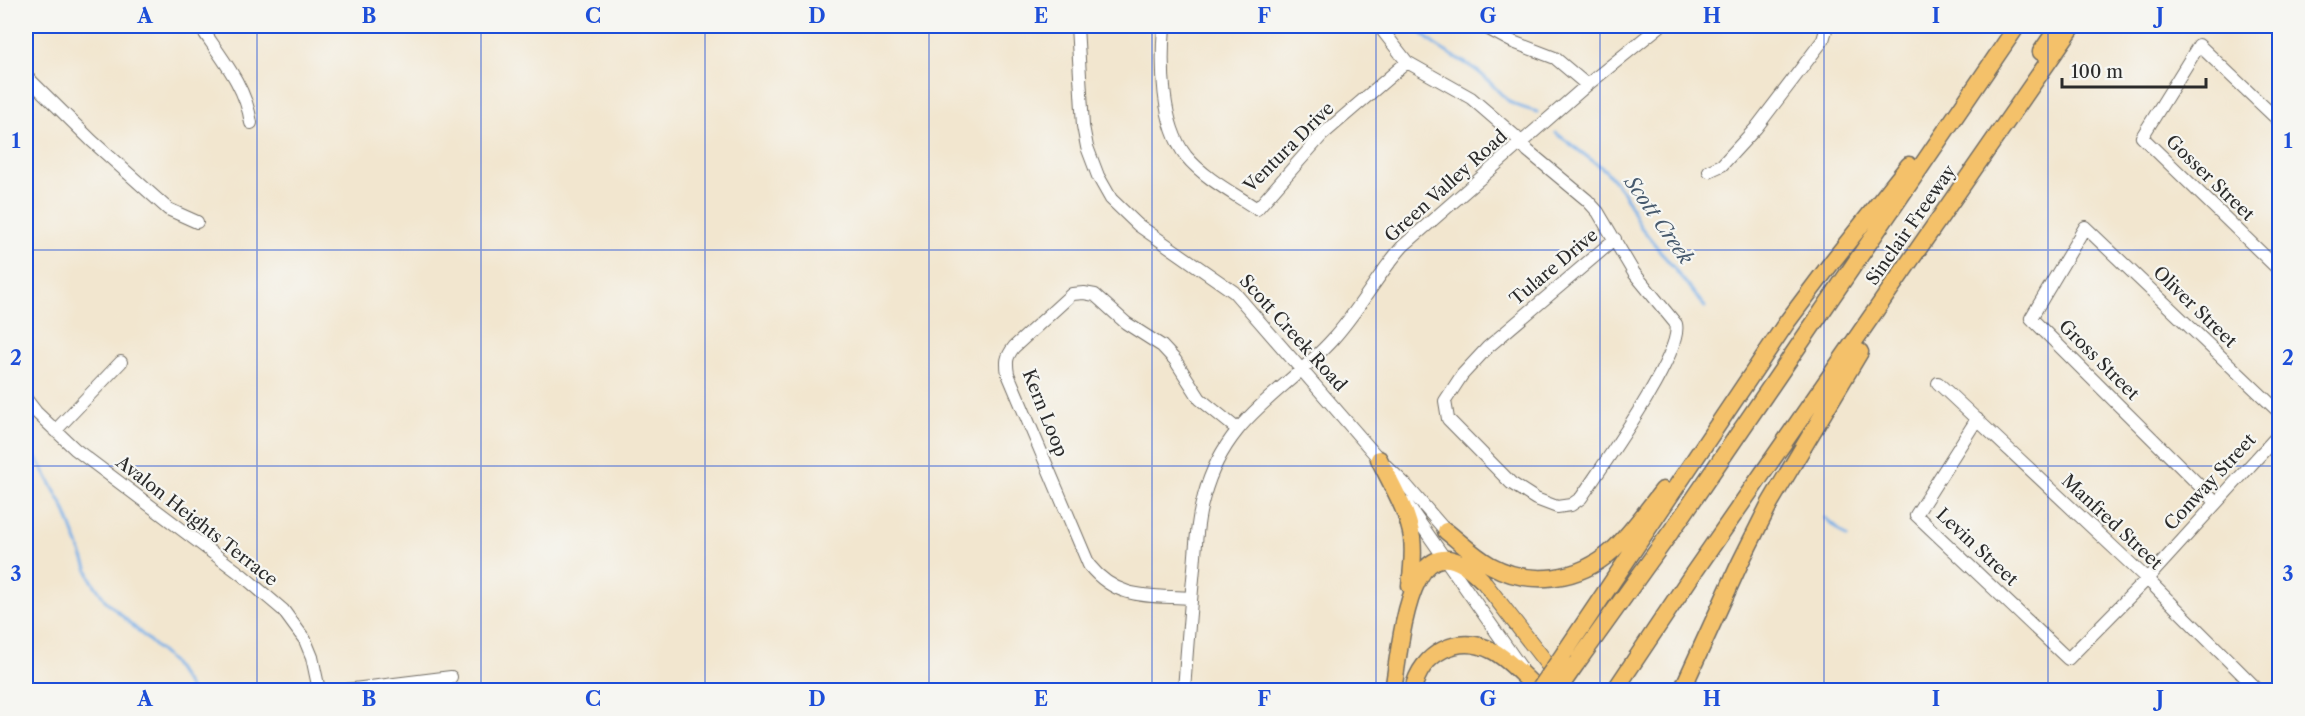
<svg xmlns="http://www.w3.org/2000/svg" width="2305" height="716" font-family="'Libre Caslon Text',serif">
  <rect width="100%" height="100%" fill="#f6f6f2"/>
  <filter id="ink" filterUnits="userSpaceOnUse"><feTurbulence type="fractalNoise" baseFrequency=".0167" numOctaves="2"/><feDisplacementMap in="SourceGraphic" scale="12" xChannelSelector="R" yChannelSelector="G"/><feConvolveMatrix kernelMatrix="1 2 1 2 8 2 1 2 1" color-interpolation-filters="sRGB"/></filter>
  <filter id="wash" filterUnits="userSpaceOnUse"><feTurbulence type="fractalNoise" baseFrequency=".008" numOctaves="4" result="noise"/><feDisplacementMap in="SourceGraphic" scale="24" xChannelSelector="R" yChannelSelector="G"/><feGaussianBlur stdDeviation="1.35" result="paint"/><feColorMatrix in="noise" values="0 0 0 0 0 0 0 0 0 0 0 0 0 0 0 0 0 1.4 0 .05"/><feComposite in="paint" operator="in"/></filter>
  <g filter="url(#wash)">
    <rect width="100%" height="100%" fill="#f2e6cf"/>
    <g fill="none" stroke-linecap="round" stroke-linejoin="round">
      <path stroke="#78afe7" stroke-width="3" d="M1417 26C1429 47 1457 56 1476 70 1489 79 1498 93 1510 102 1517 107 1528 109 1537 112
        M1556 133 1606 171 1624 193 1640 226 1705 307
        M26 449 39 462 64 508 92 581 105 600 171 661 191 690
        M1825 518 1847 537"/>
    </g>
  </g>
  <g filter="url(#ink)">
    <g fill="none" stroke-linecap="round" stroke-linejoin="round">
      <g stroke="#716c64" stroke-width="14">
        <path id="minor" d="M200 26C220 56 246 86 251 123
          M1077 26 1083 126 1087 147 1098 176 1111 199 1138 225 1234 292 1379 459 1406 485 1451 537
          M1164 26C1161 64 1161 124 1186 156 1204 178 1233 193 1257 209L1322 135 1407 62
          M1379 26 1407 62 1471 98 1515 136 1528 151 1587 200 1598 212 1634 273 1676 324C1684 353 1600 469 1581 498L1571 505 1557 507 1536 499 1511 483 1448 419 1445 401 1462 375 1488 347 1615 239
          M1483 26 1513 42 1555 58 1587 85
          M26 76 92 141 168 209 197 222
          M2280 122 2199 45 2142 137 2280 271
          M1709 171 1722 165 1756 128 1823 40 1827 26
          M1938 383 2147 579 2258 690
          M26 399 36 412 75 449 242 575 283 610 305 640 312 657 319 690
          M1977 419 1916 515 2068 659 2147 579 2280 433
          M55 431 121 362
          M2216 502 2031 318 2085 227 2280 413
          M1406 503 1520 666
          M1191 598C1150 595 1118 601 1089 565L1008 374C1006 362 1006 357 1014 347L1072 294 1084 293 1095 295 1126 323 1162 346 1175 360 1200 399 1237 429
          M346 690 451 677
          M1184 690C1187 650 1190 609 1194 568 1196 544 1197 519 1204 496 1226 416 1282 395 1332 340 1359 311 1377 275 1403 246L1587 85 1660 26"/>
      </g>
      <g stroke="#716c64" stroke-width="17">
        <path id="major" d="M1482 580 1559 679"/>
      </g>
      <g stroke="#716c64" stroke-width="19">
        <path id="highway" d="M2041 52 2059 26
          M1379 459C1391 484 1408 511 1412 538 1414 554 1412 570 1410 586
          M1446 531C1460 542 1474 556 1490 565 1530 587 1579 581 1613 550 1632 532 1647 510 1663 490
          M1565 652 1787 322 1832 262 1909 165
          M1576 664 1685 512 2017 26
          M1393 690C1401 646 1409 506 1482 580
          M1413 690C1421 653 1458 633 1493 651 1508 659 1520 673 1533 685
          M1615 690 1690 578 2073 26
          M1682 690 1740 563 1770 503 1860 352"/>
      </g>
      <use href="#minor" stroke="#fff" stroke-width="12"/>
      <use href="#major" stroke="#f4c16a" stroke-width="15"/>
      <use href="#highway" stroke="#f4c16a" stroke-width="16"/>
      <g stroke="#716c64" stroke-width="19" stroke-linecap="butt">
        <path id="highway-bridge" d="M1539 690 1565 652
          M1558 690 1576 664"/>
      </g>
      <use href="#highway-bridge" stroke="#f4c16a" stroke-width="16"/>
    </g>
  </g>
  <path fill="none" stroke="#1d4ed8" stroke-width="1.5" stroke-opacity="0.55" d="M257 26V690M481 26V690M705 26V690M929 26V690M1152 26V690M1376 26V690M1600 26V690M1824 26V690M2048 26V690M26 250H2280M26 466H2280"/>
  <g text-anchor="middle" stroke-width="4.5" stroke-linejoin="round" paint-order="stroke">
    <g font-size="18" fill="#2b2b2b" stroke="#f6f6f2">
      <text transform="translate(1289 147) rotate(-45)" y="6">Ventura Drive</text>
      <text transform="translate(2210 178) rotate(44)" y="6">Gosser Street</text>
      <text transform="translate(1446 186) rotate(-42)" y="6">Green Valley Road</text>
      <text transform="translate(1911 225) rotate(-55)" y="6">Sinclair Freeway</text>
      <text transform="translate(1554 267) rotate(-40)" y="6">Tulare Drive</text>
      <text transform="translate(2195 307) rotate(44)" y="6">Oliver Street</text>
      <text transform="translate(1293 333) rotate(48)" y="6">Scott Creek Road</text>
      <text transform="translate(2099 360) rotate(45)" y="6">Gross Street</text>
      <text transform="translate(1045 413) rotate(68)" y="6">Kern Loop</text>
      <text transform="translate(2210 482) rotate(-47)" y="6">Conway Street</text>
      <text transform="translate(197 521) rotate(38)" y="6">Avalon Heights Terrace</text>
      <text transform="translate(2112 522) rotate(43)" y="6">Manfred Street</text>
      <text transform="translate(1977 547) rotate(43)" y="6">Levin Street</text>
    </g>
    <g font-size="20" font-style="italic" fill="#46596d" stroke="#f6f6f2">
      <text transform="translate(1659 220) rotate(55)" y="7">Scott Creek</text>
    </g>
  </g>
  <rect width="2305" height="716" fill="none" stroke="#f6f6f2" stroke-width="66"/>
  <path d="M2062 78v9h144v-9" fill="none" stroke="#2b2b2b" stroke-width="3"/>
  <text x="2071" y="78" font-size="18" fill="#2b2b2b" stroke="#f6f6f2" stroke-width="4.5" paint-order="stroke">100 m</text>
  <rect x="33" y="33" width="2239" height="650" fill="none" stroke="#1d4ed8" stroke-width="2"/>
  <g font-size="20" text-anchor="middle" font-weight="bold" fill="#1d4ed8">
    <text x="145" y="23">A</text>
    <text x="369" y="23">B</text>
    <text x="593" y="23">C</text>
    <text x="817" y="23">D</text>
    <text x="1041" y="23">E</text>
    <text x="1264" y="23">F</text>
    <text x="1488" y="23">G</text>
    <text x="1712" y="23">H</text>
    <text x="1936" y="23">I</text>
    <text x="2160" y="23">J</text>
    <text x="16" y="148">1</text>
    <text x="2288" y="148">1</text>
    <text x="16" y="365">2</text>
    <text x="2288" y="365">2</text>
    <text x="16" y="581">3</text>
    <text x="2288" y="581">3</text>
    <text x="145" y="706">A</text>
    <text x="369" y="706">B</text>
    <text x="593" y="706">C</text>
    <text x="817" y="706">D</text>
    <text x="1041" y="706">E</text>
    <text x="1264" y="706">F</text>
    <text x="1488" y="706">G</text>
    <text x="1712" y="706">H</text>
    <text x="1936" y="706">I</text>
    <text x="2160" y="706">J</text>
  </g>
</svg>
